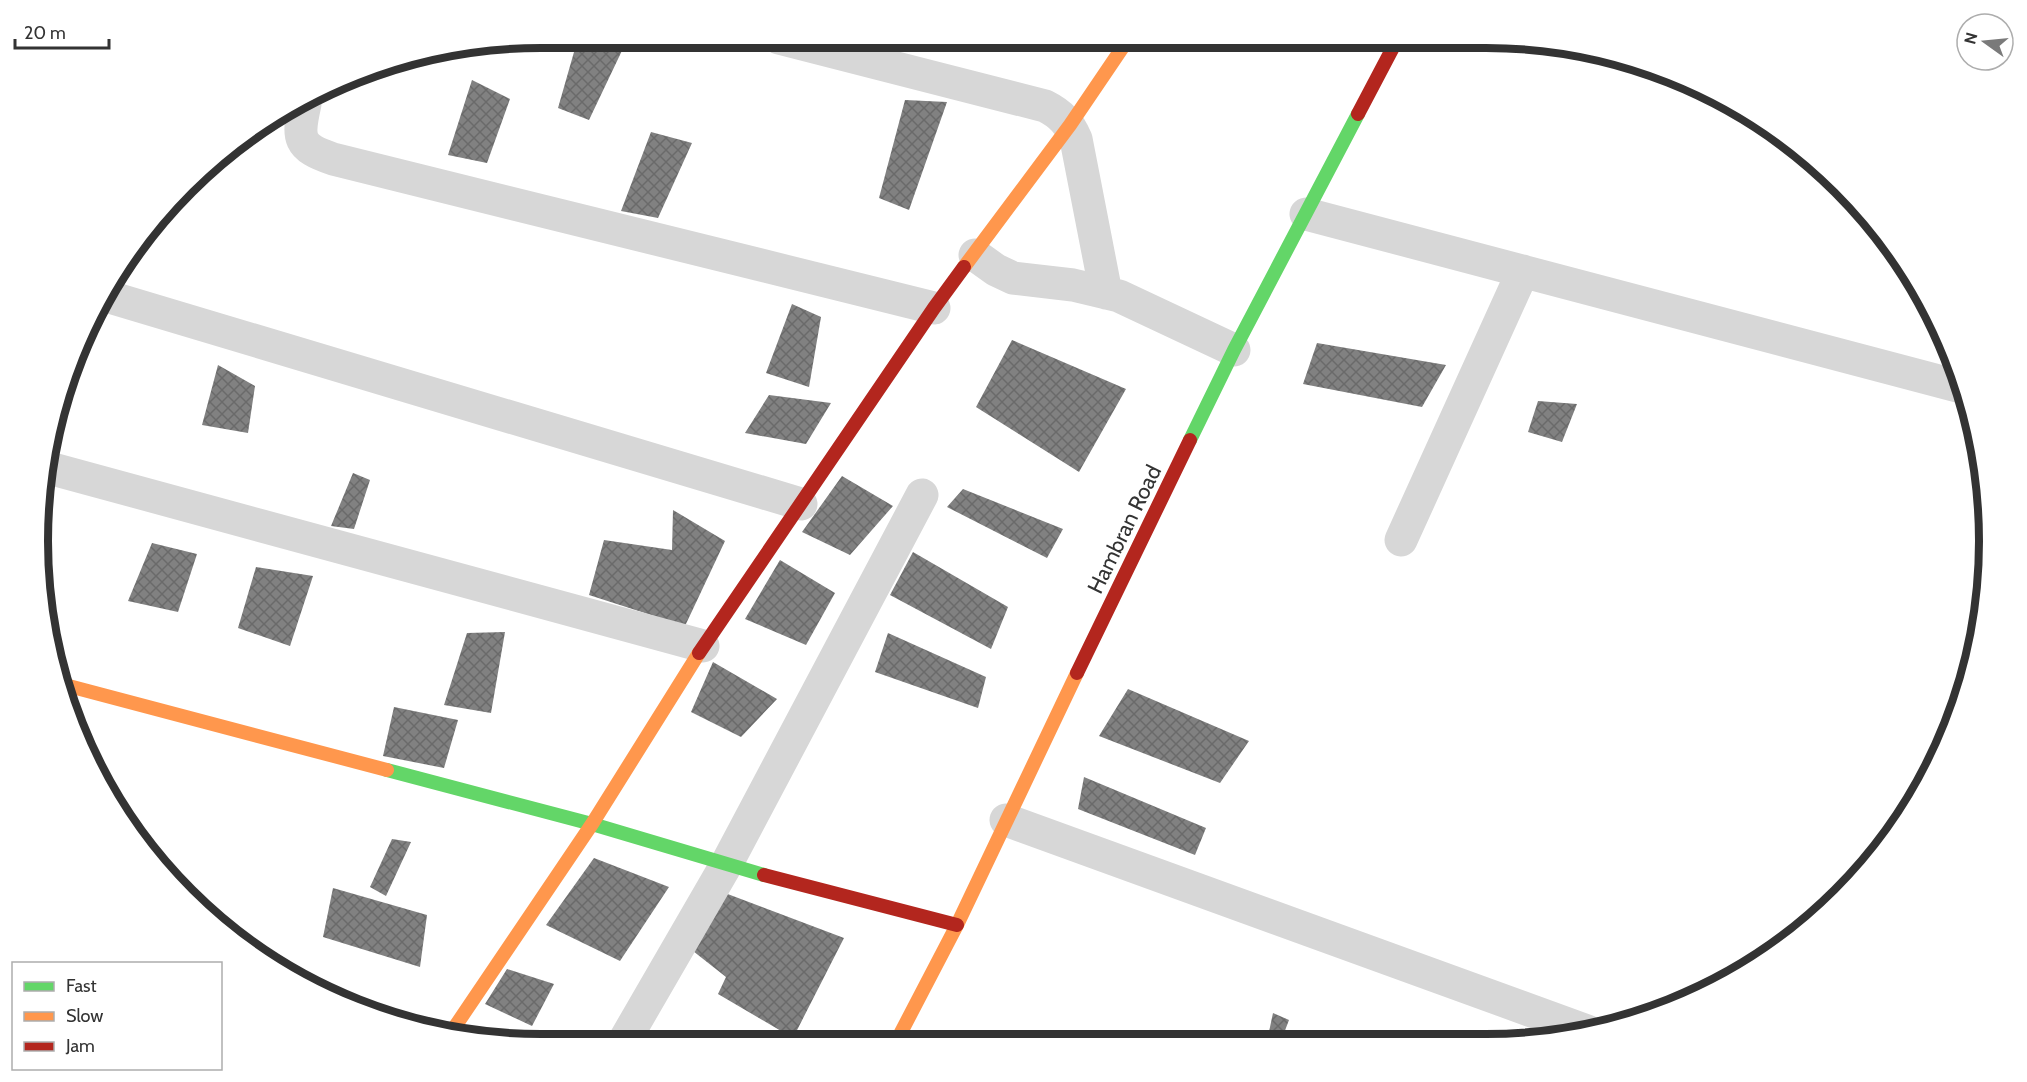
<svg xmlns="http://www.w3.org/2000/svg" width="2027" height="1082" font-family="Cabin,sans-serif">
  <defs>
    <pattern id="building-cross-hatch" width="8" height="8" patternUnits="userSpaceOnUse" patternTransform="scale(1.5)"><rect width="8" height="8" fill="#818181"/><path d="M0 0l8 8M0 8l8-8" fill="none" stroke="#6a6a6a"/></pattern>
  </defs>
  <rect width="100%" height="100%" fill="#fff"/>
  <path fill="url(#building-cross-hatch)" d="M578 38H628L589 120 558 108Z
    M472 80 510 99 487 163 448 155Z
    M905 100 947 102 909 210 879 198Z
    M651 132 692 143 658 218 621 211Z
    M792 304 821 317 809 387 766 373Z
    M1012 340 1126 389 1079 472 976 407Z
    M1317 343 1446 365 1422 407 1303 384Z
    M218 365 255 386 248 433 202 425Z
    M769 395 831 403 806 444 745 433Z
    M1538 401 1577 404 1562 442 1528 432Z
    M353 473 370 480 354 529 331 526Z
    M842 476 893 506 850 555 802 532Z
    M963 489 1063 529 1047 558 947 507Z
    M673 510 725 541 685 626 589 595 604 540 672 550Z
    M152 543 197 554 178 612 128 601Z
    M913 552 1008 607 991 649 890 595Z
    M780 560 835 593 806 645 745 619Z
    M256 567 313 576 290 646 238 628Z
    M505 632 491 713 444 705 467 633Z
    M888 633 986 677 978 708 875 672Z
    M713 662 777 699 741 737 691 712Z
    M1128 689 1249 741 1220 783 1099 736Z
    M394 707 458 720 444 768 383 756Z
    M1084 777 1206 828 1195 855 1078 809Z
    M392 839 411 842 386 896 370 887Z
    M594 858 669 887 620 961 546 925Z
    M333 888 427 915 420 967 323 937Z
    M725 893 844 938 793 1038 718 994 726 977 693 951Z
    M507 969 554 984 532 1026 485 1004Z
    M1273 1013 1289 1020 1281 1041H1267Z"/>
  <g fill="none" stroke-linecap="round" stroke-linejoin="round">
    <path stroke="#d7d7d7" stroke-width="18" d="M1600 52 1641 64"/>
    <path stroke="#d7d7d7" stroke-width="33" d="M779 38 1045 106C1061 114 1069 123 1076 139L1106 293
      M305 104C297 139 298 147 333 159L934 308
      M1306 214 1965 388
      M975 255 996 270 1013 278 1073 285 1119 296 1234 350
      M106 296 801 504
      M49 468 703 646
      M1401 540 1523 271
      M1006 820 1587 1031
      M623 1043 726 865 922 495"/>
    <path stroke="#63d668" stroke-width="14" d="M1190 440 1234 350 1358 114
      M387 770 592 824 764 875"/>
    <path stroke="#ff974d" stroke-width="14" d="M964 267 1070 125 1129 38
      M65 685 387 770
      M450 1034 592 824 699 653
      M896 1042 957 925 1077 673"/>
    <path stroke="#b3261e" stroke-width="14" d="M1358 114 1398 38
      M699 653 934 308 964 267
      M1077 673 1190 440
      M764 875 957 925"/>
  </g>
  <g text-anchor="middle" stroke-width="6" stroke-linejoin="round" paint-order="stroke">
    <g font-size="22" fill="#333" stroke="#fff">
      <text transform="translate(1124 529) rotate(-64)" y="8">Hambran Road</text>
    </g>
  </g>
  <path d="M0 0H2027V1082H0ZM541 48H1486A493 493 0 0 1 1979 541V541A493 493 0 0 1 1486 1034H541A493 493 0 0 1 48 541V541A493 493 0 0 1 541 48Z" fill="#fff" fill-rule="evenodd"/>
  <path fill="none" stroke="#333" stroke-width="8" d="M541 48H1486A493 493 0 0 1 1979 541V541A493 493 0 0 1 1486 1034H541A493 493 0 0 1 48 541V541A493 493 0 0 1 541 48Z"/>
  <rect x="12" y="962" width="210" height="108" fill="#ffffff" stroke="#adadad" stroke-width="1.5"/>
  <rect x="24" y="982" width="30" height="9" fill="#63d668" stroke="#adadad" stroke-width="1.5"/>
  <text x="66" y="992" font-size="18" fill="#333333">Fast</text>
  <rect x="24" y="1012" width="30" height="9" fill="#ff974d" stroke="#adadad" stroke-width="1.5"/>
  <text x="66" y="1022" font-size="18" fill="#333333">Slow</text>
  <rect x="24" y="1042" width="30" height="9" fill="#b3261e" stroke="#adadad" stroke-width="1.5"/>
  <text x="66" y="1052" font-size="18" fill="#333333">Jam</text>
  <g transform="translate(1985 42) rotate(285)"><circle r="28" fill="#ffffff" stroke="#adadad" stroke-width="1.5"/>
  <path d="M0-4.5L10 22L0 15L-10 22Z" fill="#7a7a7a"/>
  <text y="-9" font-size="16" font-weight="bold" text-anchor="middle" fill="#333333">N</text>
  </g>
  <path d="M15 39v9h94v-9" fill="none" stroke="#333333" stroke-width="3"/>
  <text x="24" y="39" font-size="18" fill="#333333" stroke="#ffffff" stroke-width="4.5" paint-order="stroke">20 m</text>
</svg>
